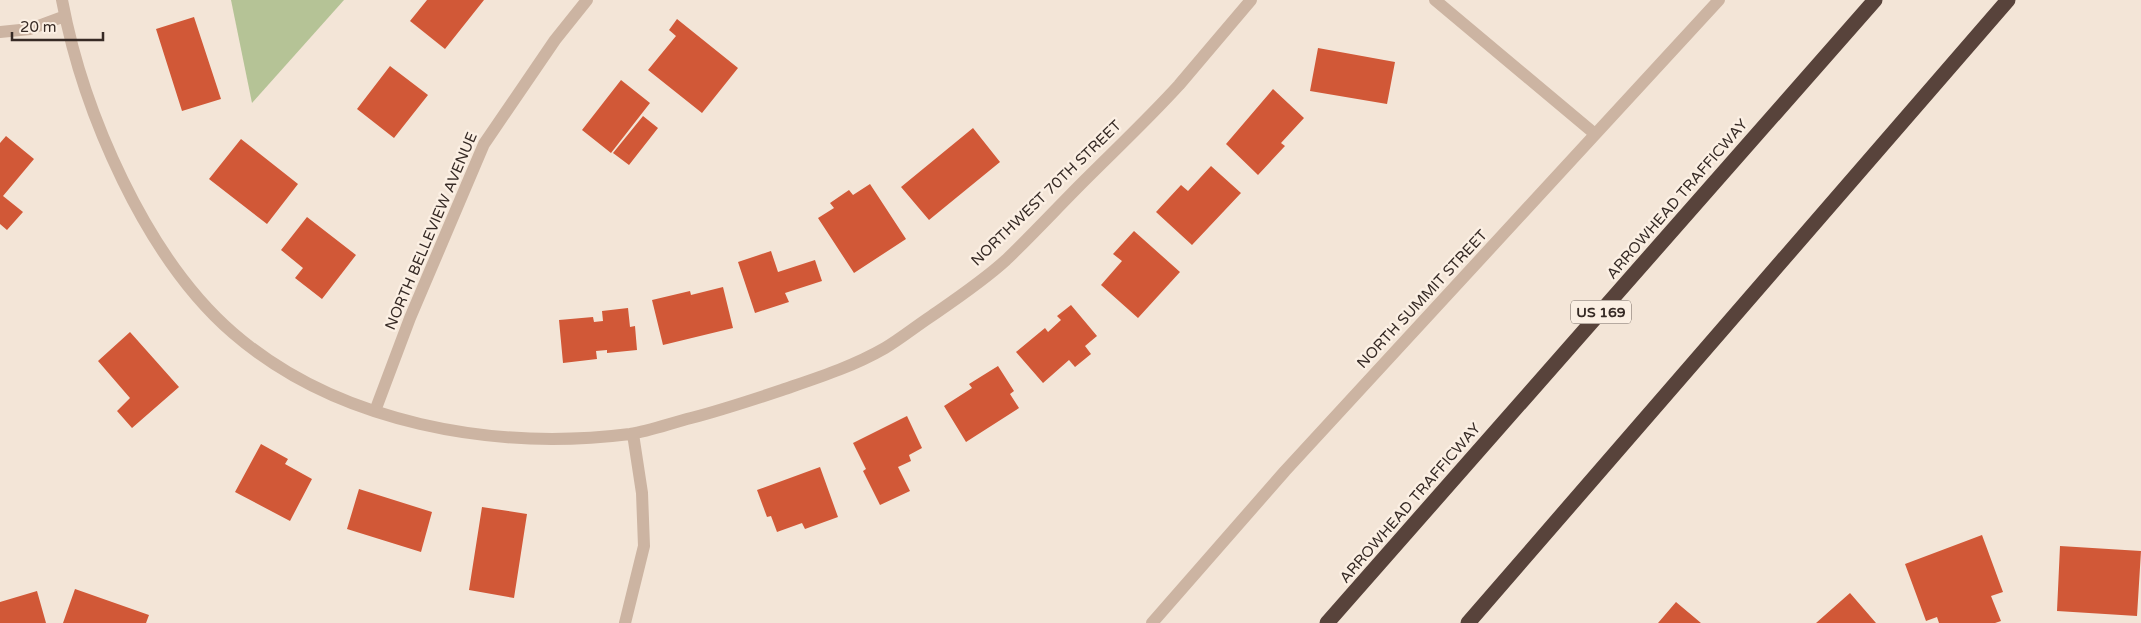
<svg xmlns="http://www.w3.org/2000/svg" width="2141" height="623" font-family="'Varela Round',sans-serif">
  <rect width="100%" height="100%" fill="#f3e5d7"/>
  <path fill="#b5c396" d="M231 0H344L252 103Z"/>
  <path fill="#d15837" d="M427 0H484L445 49 410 21Z
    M194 17 221 99 182 111 156 29Z
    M677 19 738 68 702 113 648 70 676 36 669 30Z
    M1318 48 1395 62 1387 104 1310 91Z
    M390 66 428 95 394 138 357 109Z
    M621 80 650 103 611 153 582 130Z
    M1273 89 1304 118 1281 143 1285 146 1258 175 1226 144Z
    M643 116 658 128 629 165 613 153Z
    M973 128 1000 162 929 220 901 187Z
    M6 136 34 159 3 196 23 212 7 230 0 224V143Z
    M241 139 298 184 267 224 209 179Z
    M1211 166 1241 193 1192 245 1156 212 1181 185 1188 191Z
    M870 184 906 239 854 273 818 218 834 208 830 203 849 190 853 195Z
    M307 217 356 255 322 299 295 278 303 268 281 250Z
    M1134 231 1180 272 1138 318 1101 285 1122 261 1113 254Z
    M771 251 778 272 815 260 822 281 785 293 789 302 755 313 738 262Z
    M723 287 733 328 663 345 652 300 690 291 691 295Z
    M1071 305 1097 336 1085 346 1091 354 1075 367 1069 360 1043 383 1016 352 1045 328 1048 332 1061 320 1057 316Z
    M628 308 630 327 635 326 637 350 607 353V350L596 351 597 359 563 363 559 320 593 317 594 322 603 321 602 311Z
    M130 332 179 387 132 428 117 411 130 398 98 361Z
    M998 366 1014 391 1010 394 1019 408 966 442 944 406 972 388 969 384Z
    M907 416 922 448 909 455 911 461 898 467 910 491 880 505 863 471 866 469 853 443Z
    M261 444 288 459 285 464 312 479 290 521 235 492Z
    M820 467 838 517 805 529 802 523 777 532 771 516 767 517 757 490Z
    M359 489 432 512 421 552 347 529Z
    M482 507 527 514 514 598 469 590Z
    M1982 535 2003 592 1991 596 2001 621 1995 623H1939L1937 617 1926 621 1905 564Z
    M2060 546 2141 551 2137 616 2057 611Z
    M75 589 149 615 146 623H63Z
    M37 591 46 623H0V602Z
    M1850 593 1876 623H1816Z
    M1676 602 1701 623H1658Z"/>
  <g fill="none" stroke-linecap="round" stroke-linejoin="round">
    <path stroke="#ccb4a2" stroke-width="12" d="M62 0C83 112 146 258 233 333 338 424 495 451 630 434 650 431 671 423 691 418 722 410 752 400 782 390 817 378 852 367 885 348 900 339 915 327 930 317 956 299 983 281 1006 260 1033 234 1058 207 1084 181 1116 149 1149 118 1179 85 1203 57 1227 28 1251 0
      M1435 0 1595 134
      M0 32 30 29 65 16
      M375 411 410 318 484 144 555 40 587 0
      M625 623 644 546 642 493 633 434
      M1152 623 1285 471 1719 0"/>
    <path stroke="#58433b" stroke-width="15" d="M1327 623 1875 0
      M1468 623 2008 0"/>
  </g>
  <g text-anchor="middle" stroke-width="5" stroke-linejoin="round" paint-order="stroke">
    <rect fill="#fbefe3" stroke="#71655e" stroke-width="1" x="1571" y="300.5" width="60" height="23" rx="4"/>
    <g font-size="14" font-weight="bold" fill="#362a25">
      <text x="1601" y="317">US 169</text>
    </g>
    <g font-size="15" fill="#362a25" stroke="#fbefe3">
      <text transform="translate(1046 193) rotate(-44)" y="5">NORTHWEST 70TH STREET</text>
      <text transform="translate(1677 199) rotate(-49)" y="5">ARROWHEAD TRAFFICWAY</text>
      <text transform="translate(431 231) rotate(-67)" y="5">NORTH BELLEVIEW AVENUE</text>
      <text transform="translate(1422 299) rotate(-47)" y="5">NORTH SUMMIT STREET</text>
      <text transform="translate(1410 503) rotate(-49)" y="5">ARROWHEAD TRAFFICWAY</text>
    </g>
  </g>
  <path d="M12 32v8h91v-8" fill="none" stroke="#362a25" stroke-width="2.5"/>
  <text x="20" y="32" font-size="15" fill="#362a25" stroke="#fbefe3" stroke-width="4" paint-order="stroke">20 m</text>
</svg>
